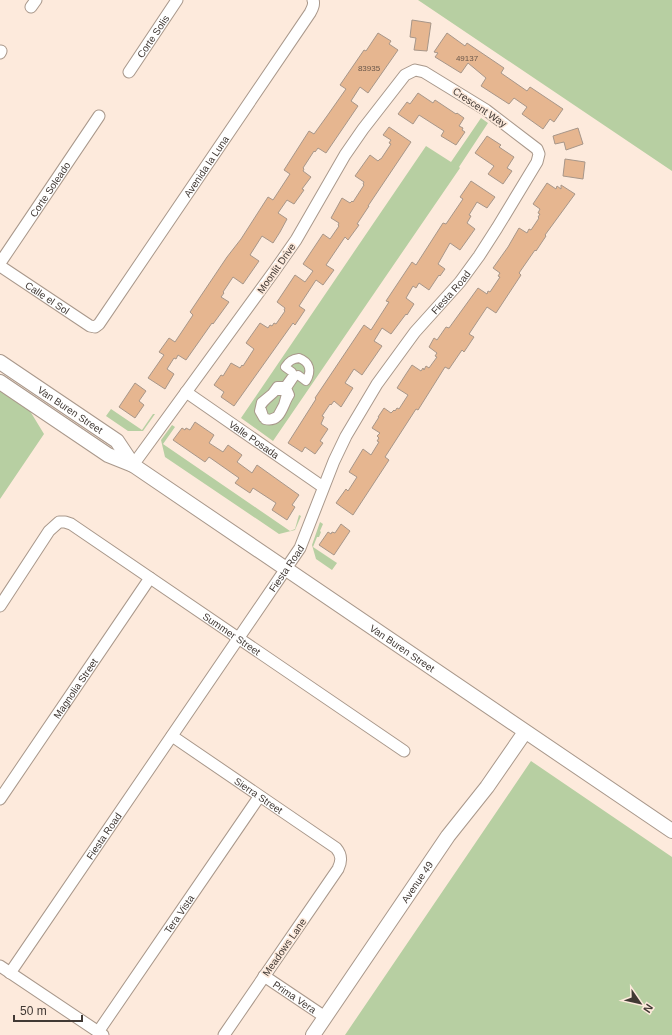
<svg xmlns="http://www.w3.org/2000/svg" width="672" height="1035" font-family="Arial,sans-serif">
  <rect width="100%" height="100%" fill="#fdeadc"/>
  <path fill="#b7cfa2" d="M418 0H672V171Z
    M481 118 488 123 459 167 460 168 273 441 241 418 426 146 451 162Z
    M0 390 30 411 44 434 0 499Z
    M111 409 142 430 153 414H155L143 431H128L106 416Z
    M172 425 175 427 163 444 290 531 295 529 299 515 301 516 295 530 279 534 165 457 161 440Z
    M320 522 323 524 320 531 321 532 319 537H317L313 547 337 563 332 570 316 559 312 545Z
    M531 761 672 857V1035H345Z"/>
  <path fill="#e6b690" stroke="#a79689" d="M412 20 431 23 427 51 414 50 416 38 410 37Z
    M378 33 391 41 389 44 398 50 368 93 360 87 351 101 358 106 326 153 318 148 315 152 314 151 303 168 304 169 303 171 311 177 302 189 304 190 294 204 287 200 278 213 287 219 280 232 273 243 262 236 250 255 259 261 243 284 233 277 223 292 224 293 221 297 229 302 213 324 212 323 186 360 178 355 176 359 174 358 167 369 174 374 165 389 148 378 164 355 159 352 169 338 175 342 193 315 190 312 227 257 241 239 268 197 273 200 290 174 284 170 309 131 314 134 327 116 346 89 340 85 364 50 366 51Z
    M447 33 465 46 467 43 504 68 501 73 527 91 530 87 563 109 554 122 550 119 543 129 522 114 527 107 514 98 509 104 481 86 486 78 468 63 461 73 435 57 438 53 434 52Z
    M418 93 433 103 435 100 456 114 457 113 464 118 459 126 463 128 462 130 465 132 456 145 441 136 444 131 419 115 413 124 398 114 407 102 410 104Z
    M389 127 411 142 368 206H369L357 224 359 225 348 240 345 237 326 265 334 270 323 285 316 280 299 306 305 310 295 325 293 323 234 406 221 397 224 392 214 385 221 375 223 376 231 363 240 368 242 365 243 366 254 349 246 343 260 323 268 328 270 325 272 326 274 323 276 324 285 311 284 310 285 308 277 302 295 275 305 282 313 271 303 264 323 234 330 239 339 226 338 225 339 223 331 218 342 198 350 203 352 201 353 202 364 185 363 184 364 182 355 176 370 155 378 161 380 159H381L391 144 389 143 391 140 383 135Z
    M578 128 583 144 566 150 564 142 555 144 553 136Z
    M487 136 501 145 499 147 514 157 507 168 512 171 503 184 488 174 494 166 475 153Z
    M565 159 585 162 583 179 563 176Z
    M471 181 495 197 487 208 477 202 469 215 471 216 467 223 475 229 460 250 450 243 438 264 445 269 440 276 439 275 429 290 419 283 416 288 413 286 406 298 414 304 407 315 406 314 391 334 382 328 374 341 382 346 362 375 354 369 345 383 353 388 341 407 334 401 331 405 330 404 322 416 324 417 321 424 328 429 320 441 323 443 315 454 305 447 302 452 288 443 316 399 315 398 364 325 371 330 389 302 386 301 412 262 416 265 443 223 446 224 463 199 460 197Z
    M547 183 556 189 557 186 561 189V185L575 194 545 235 546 236 536 251 535 250 519 273 521 275 496 313 487 307 469 334 474 337 464 352 462 350 449 369 445 367 418 410 416 409 385 457 389 460 353 515 336 503 346 489 348 491 357 477 349 472 363 449 371 455 379 442 377 441 379 438 377 436 380 433 372 428 379 417H378L384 408 391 413 394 410 395 411 397 408 399 409 408 395 397 388 406 374 412 365 421 371 423 368 424 370 426 366 429 368 437 357 435 356 437 353 429 347 434 338 437 340 446 327 449 328 478 288 487 294 488 291 490 292 500 277 498 276 500 273 493 268 508 247 519 228 527 233 529 229 531 230 539 218 538 217 540 214 538 213 540 209 533 204Z
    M135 383 146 391 139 401 144 405 135 418 119 407Z
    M195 422 214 435 209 443 223 452 228 445 242 455 237 462 252 473 257 465 299 495 292 505 295 507 287 520 272 510 276 503 253 488 250 493 235 483 239 478 209 457 205 462 173 440 182 428 185 430 186 428 190 430Z
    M341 524 350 531 334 555 319 545 328 532 331 534 332 532 335 533Z"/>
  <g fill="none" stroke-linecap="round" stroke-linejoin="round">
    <g stroke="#a9988b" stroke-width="10">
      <path id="pedestrian" d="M299 358C310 362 312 371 306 381L298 375 295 376 287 388 290 395C283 405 282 424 265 420L266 418 270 419 277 416 283 405 286 394 283 391H276C271 397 264 400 261 407L264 416 263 418 259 411 261 402 272 393 277 386H285L293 375 292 372 285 367C289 361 292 359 299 358Z"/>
    </g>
    <g stroke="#a9988b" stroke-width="13">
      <g id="minor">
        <path d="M31 7 36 0"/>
        <path d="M0 53 1 51"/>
        <path id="s1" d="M129 72 177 0"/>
        <path id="s2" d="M0 263 99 116"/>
        <path id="s3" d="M0 266 90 326 95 327 99 324 310 13C312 9 315 5 313 0"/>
        <path id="s4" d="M186 392 323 487"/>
        <path id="s5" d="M0 606 49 531 59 522H65L71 524 404 751"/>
        <path id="s6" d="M172 736 336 848C342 855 342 861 338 869L224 1035"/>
        <path id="s7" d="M0 799 150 578"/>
        <path d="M0 966 103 1035"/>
        <path id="s8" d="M10 973 300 548 334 461 346 436 377 384 415 332 460 282 479 256 497 228 537 162 539 154 537 149 486 110 424 72 415 70 405 75 363 129 345 155 296 240 275 270 133 465"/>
        <path id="s9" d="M264 976 325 1017"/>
        <path id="s10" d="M98 1032 259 797"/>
      </g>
    </g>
    <g stroke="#a9988b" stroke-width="16">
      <g id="tertiary">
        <path id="s11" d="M0 362 117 441 133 465"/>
        <path id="s12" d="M0 382 108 455 133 465 672 831"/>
        <path id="s13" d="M313 1035 448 836 487 787 525 732"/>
      </g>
    </g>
    <use href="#pedestrian" stroke="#fff" stroke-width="8"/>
    <use href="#minor" stroke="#fff" stroke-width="11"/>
    <use href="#tertiary" stroke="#fff" stroke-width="14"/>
  </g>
  <g text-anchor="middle" stroke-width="3.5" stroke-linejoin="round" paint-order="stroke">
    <g font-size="8" fill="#6a584b">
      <text x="467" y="61">49137</text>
      <text x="369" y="71">83935</text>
    </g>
    <g font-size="10" fill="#413934" stroke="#fdeadc">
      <text dy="4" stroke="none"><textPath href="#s1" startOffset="43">Corte Solis</textPath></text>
      <text transform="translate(480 107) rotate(34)" y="4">Crescent Way</text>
      <text dy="4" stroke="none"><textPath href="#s3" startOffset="309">Avenida la Luna</textPath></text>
      <text dy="4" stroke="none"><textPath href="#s2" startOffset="89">Corte Soleado</textPath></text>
      <text transform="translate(276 268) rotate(-55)" y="4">Moonlit Drive</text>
      <text dy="4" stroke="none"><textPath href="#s8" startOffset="814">Fiesta Road</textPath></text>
      <text dy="4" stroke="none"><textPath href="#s3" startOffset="57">Calle el Sol</textPath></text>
      <text dy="4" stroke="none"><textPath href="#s11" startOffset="85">Van Buren Street</textPath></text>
      <text dy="4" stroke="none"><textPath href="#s4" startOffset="83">Valle Posada</textPath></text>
      <text dy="4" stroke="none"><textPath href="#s8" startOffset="490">Fiesta Road</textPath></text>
      <text dy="4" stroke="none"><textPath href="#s5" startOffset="310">Summer Street</textPath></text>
      <text dy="4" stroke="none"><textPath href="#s12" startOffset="483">Van Buren Street</textPath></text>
      <text dy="4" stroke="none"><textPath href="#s7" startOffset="134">Magnolia Street</textPath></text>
      <text dy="4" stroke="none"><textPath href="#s6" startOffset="105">Sierra Street</textPath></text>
      <text dy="4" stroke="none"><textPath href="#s8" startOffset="166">Fiesta Road</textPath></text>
      <text dy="4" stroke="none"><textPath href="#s13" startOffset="185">Avenue 49</textPath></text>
      <text dy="4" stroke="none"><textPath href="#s10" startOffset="143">Tera Vista</textPath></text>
      <text transform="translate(284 947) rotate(-55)" y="4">Meadows Lane</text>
      <text dy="4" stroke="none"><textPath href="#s9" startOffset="37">Prima Vera</textPath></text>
    </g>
  </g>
  <g transform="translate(640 1003) rotate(124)" stroke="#fdeadc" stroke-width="3" paint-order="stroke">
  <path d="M0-3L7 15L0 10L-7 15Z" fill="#413934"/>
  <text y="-6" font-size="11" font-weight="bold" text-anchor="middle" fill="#413934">N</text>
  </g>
  <path d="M14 1015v6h68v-6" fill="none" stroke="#413934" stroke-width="2"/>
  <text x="20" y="1015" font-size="12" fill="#413934" stroke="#fdeadc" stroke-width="3" paint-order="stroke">50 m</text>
</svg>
